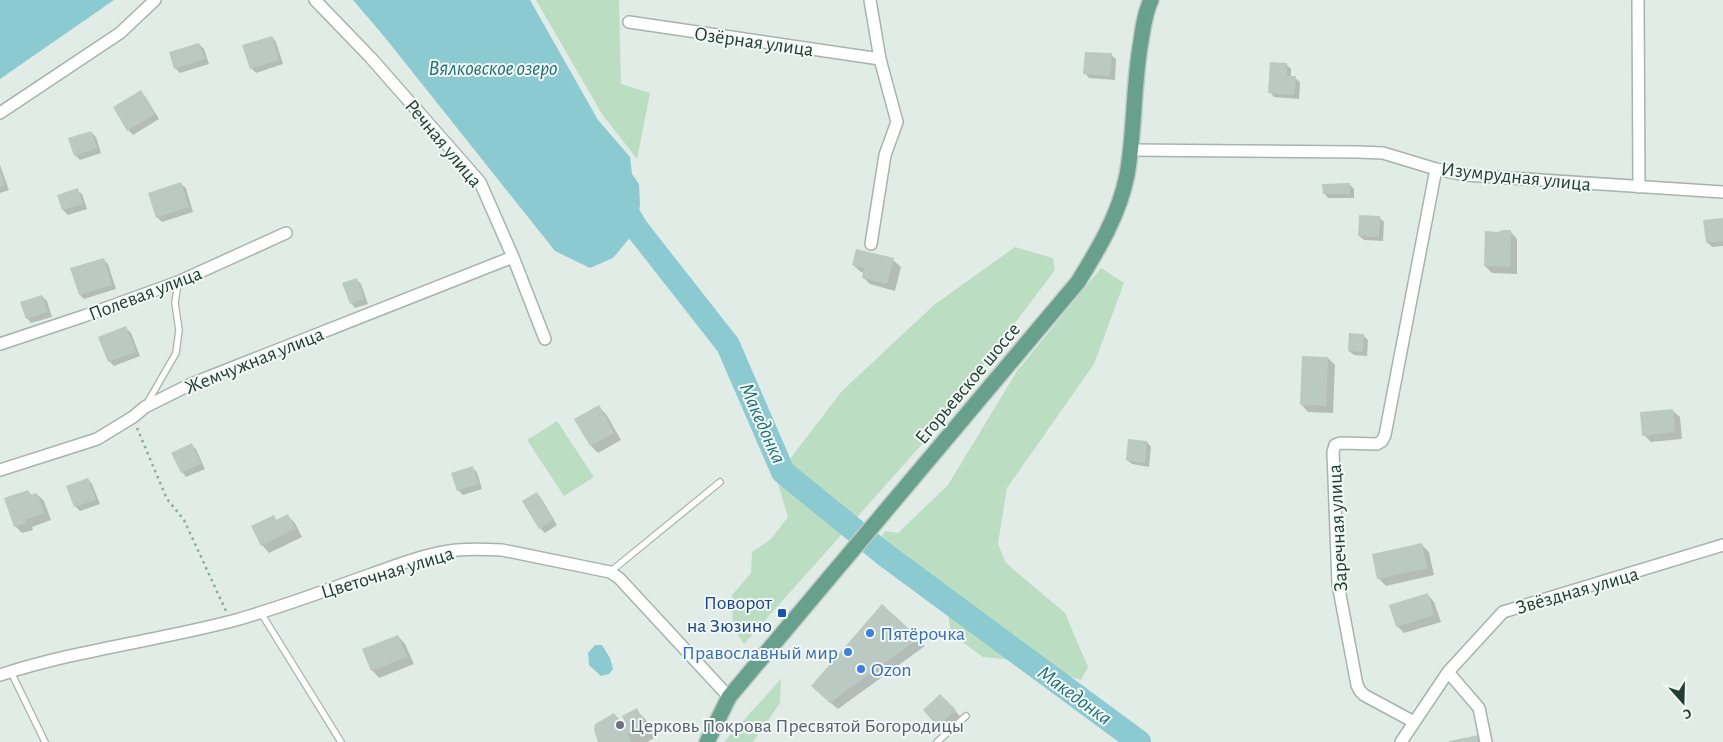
<svg xmlns="http://www.w3.org/2000/svg" width="1723" height="742" font-family="'Alegreya Sans',sans-serif">
  <rect width="100%" height="100%" fill="#e2ece7"/>
  <path fill="#bbddc2" d="M536 0H619L621 84 650 93 637 159 602 114Z
    M1015 247 1053 258 1055 270 932 433 744 644 733 628 732 595 751 573 752 552 771 539 788 517 776 477 842 391 934 305Z
    M1101 268 1124 283 1094 364 1007 488 998 544 1006 563 1065 613 1088 667 1081 680 1024 661 983 657 951 634 944 585 880 540 885 531 898 533 948 485 1017 371Z
    M557 421 594 477 564 496 527 440Z
    M781 679 780 703 753 742H724Z"/>
  <path fill="#8bcad0" d="M0 0H114L0 79Z
    M353 0H530L598 120 630 157 632 174 639 184 640 204 637 229 613 258 590 268 555 251 383 35Z
    M595 645H602L610 658 613 669 609 674 601 676 589 665 588 653Z"/>
  <path fill="#0003" d="M272 37 276 42 283 64 256 73 251 68Z
    M199 44 204 49 209 64 180 73 175 68Z
    M1111 55 1116 59 1115 80 1089 78 1085 73Z
    M1287 65 1291 69V77L1295 78 1300 82 1299 99 1274 97 1270 92Z
    M140 92 145 96 159 119 133 135 128 130 114 107Z
    M91 132 96 137 101 153 80 160 75 155Z
    M0 165 9 190 0 193Z
    M181 184 186 188 193 212 162 222 157 217Z
    M1349 184 1354 189V198H1328L1324 193Z
    M77 190 82 194 87 209 68 215 63 210 59 196Z
    M1380 218 1384 222 1383 241 1364 240 1359 236Z
    M1723 219V246L1712 247 1707 242Z
    M1510 231 1517 239V274L1492 273 1485 266 1486 233Z
    M103 259 108 264 116 289 84 299 80 295Z
    M893 260 901 267 895 291 870 284 863 277 864 273 861 272 853 265Z
    M356 279 361 284 368 304 355 308 351 303Z
    M42 296 47 301 52 317 31 323 27 318Z
    M126 328 131 333 140 356 114 366 109 361Z
    M1363 335 1368 340 1367 356 1354 355 1349 351Z
    M1328 358 1335 365 1333 413 1308 412 1301 404Z
    M599 407 606 414 621 440 598 453 591 446Z
    M1672 410 1680 417 1682 439 1651 442 1644 435Z
    M1147 442 1151 447 1149 467 1132 464 1127 460Z
    M191 445 196 449 205 469 186 477 182 472Z
    M472 468 477 472 482 489 463 495 458 490Z
    M88 479 92 484 100 504 80 511 75 506Z
    M28 491 32 496 37 494 44 501 51 520 32 527 33 530 22 533 15 526Z
    M537 494 541 498 557 525 545 533 540 528Z
    M288 516 295 523 302 537 269 553 262 545 273 517 277 521Z
    M1421 544 1429 552 1434 575 1386 586 1378 578Z
    M1427 594 1434 602 1441 622 1404 633 1397 626Z
    M882 606 925 646 838 709 820 694Z
    M398 636 405 644 414 664 379 678 372 670Z
    M940 695 960 716 944 730 925 710Z
    M636 710 646 720 656 737 647 742H600L614 714 622 722Z"/>
  <g fill="none" stroke-linecap="round" stroke-linejoin="round">
    <path stroke="#8bcad0" stroke-width="24" d="M620 201 637 229 728 345 783 472 884 554 1139 742"/>
  </g>
  <path fill="#bacac2" d="M272 36 279 60 250 69 242 45Z
    M199 43 205 59 174 69 169 52Z
    M1085 52 1112 53 1110 76 1083 74Z
    M1270 62 1287 63V76H1296L1294 95 1268 93Z
    M141 90 155 114 127 131 113 107Z
    M91 131 97 148 74 156 68 138Z
    M0 170 5 185 0 187Z
    M181 182 189 207 156 218 148 193Z
    M1350 183V194H1323L1322 184Z
    M78 188 83 204 62 210 57 195Z
    M1359 215 1380 216 1379 237 1358 236Z
    M1723 218V241L1706 243 1703 220Z
    M1503 230H1511L1510 267 1484 266 1485 231 1498 232Z
    M856 249 894 258 887 284 862 278 864 268 852 265Z
    M104 258 112 285 79 295 70 268Z
    M357 278 364 299 350 304 342 283Z
    M42 295 48 312 26 319 20 302Z
    M126 326 136 352 108 362 98 337Z
    M1349 333 1364 334 1363 352 1348 351Z
    M1302 356 1328 357 1326 406 1300 405Z
    M599 405 614 433 590 446 574 419Z
    M1673 409 1675 432 1642 436 1640 412Z
    M1128 439 1147 441 1145 463 1126 460Z
    M192 443 201 464 181 473 171 453Z
    M473 466 478 484 457 491 451 473Z
    M88 478 96 500 74 507 66 486Z
    M28 490 30 495 37 493 44 513 25 520 26 523 14 527 4 498Z
    M537 492 553 520 539 529 522 501Z
    M288 514 295 529 261 546 251 526 274 515 276 520Z
    M1422 543 1427 568 1377 579 1372 554Z
    M1428 593 1434 615 1396 627 1389 605Z
    M882 604 919 638 830 703 811 686Z
    M398 635 407 657 371 671 362 649Z
    M940 694 956 710 938 727 923 710Z
    M637 708 647 727 633 735 631 732 627 734 632 742H598L594 730 595 724 614 713 619 722 624 720 622 716Z
    M1479 735 1480 742H1449V741Z"/>
  <g fill="none" stroke-linecap="round" stroke-linejoin="round">
    <g stroke="#a5b4ae" stroke-width="8">
      <path id="service" d="M146 405 176 353 179 330 175 303 178 283
        M610 572 720 482
        M261 613 341 742
        M11 672 45 742
        M937 742 966 716"/>
    </g>
    <g stroke="#a5b4ae" stroke-width="14">
      <path id="minor" d="M315 0 371 58 480 182 513 257 545 339
        M870 0 880 59 897 122 885 155 871 244
        M1638 0 1639 187
        M629 22 880 59
        M0 113 120 33 155 0
        M1130 150 1358 152 1383 153 1436 169 1465 175 1723 192
        M0 344 84 316 178 282 286 233
        M0 470 97 439 133 417 145 407 191 384 513 257
        M1448 672 1479 708 1486 742
        M0 675C76 650 156 641 232 621 280 608 326 590 372 574 397 565 423 555 449 551 466 548 484 549 502 550L610 572 619 578 729 697
        M1414 722 1364 695 1360 691 1357 685 1338 584 1333 452 1335 445 1340 443 1377 444 1382 441 1385 435 1436 169
        M1401 742 1448 672 1503 612 1723 545"/>
    </g>
    <g stroke="#c1c9c6" stroke-width="18">
      <path id="primary" d="M707 742 729 697 1078 282C1099 248 1119 215 1127 175 1135 131 1133 85 1141 41 1143 27 1145 13 1151 0"/>
    </g>
    <path stroke="#83af9e" stroke-width="2.5" stroke-dasharray="2.5 4" stroke-linecap="butt" d="M137 428 167 499 184 520 226 611"/>
    <use href="#service" stroke="#fff" stroke-width="5.5"/>
    <use href="#minor" stroke="#fff" stroke-width="11"/>
    <use href="#primary" stroke="#67a18e" stroke-width="15"/>
  </g>
  <rect fill="#1a4fb4" stroke="#f2f8f5" stroke-width="2" x="777" y="608" width="10" height="10" rx="2.5"/>
  <g fill="#3f7fe0" stroke="#f2f8f5" stroke-width="2">
    <circle cx="870" cy="633" r="5"/>
    <circle cx="848" cy="652" r="5"/>
    <circle cx="861" cy="669" r="5"/>
  </g>
  <circle fill="#6b7280" stroke="#f2f8f5" stroke-width="2" cx="620" cy="725" r="5"/>
  <g text-anchor="middle" stroke-width="4" stroke-linejoin="round" paint-order="stroke">
    <g font-size="20" fill="#223d34" stroke="#f2f8f5">
      <text transform="translate(754 41) rotate(8)" y="7">Озёрная улица</text>
      <text transform="translate(444 143) rotate(50)" y="7">Речная улица</text>
      <text transform="translate(1516 176) rotate(6)" y="7">Изумрудная улица</text>
      <text transform="translate(145 293) rotate(-21)" y="7">Полевая улица</text>
      <text transform="translate(254 360) rotate(-22)" y="7">Жемчужная улица</text>
      <text transform="translate(967 383) rotate(-50)" y="7">Егорьевское шоссе</text>
      <text transform="translate(1337 528) rotate(-93)" y="7">Заречная улица</text>
      <text transform="translate(387 572) rotate(-17)" y="7">Цветочная улица</text>
      <text transform="translate(1577 590) rotate(-16)" y="7">Звёздная улица</text>
    </g>
    <g font-size="20" fill="#164399" stroke="#f2f8f5" text-anchor="end">
      <text x="772" y="609">Поворот<tspan x="772" dy="23">на Зюзино</tspan></text>
    </g>
    <g font-size="20" fill="#366cbe" stroke="#f2f8f5" text-anchor="start">
      <text x="880" y="640">Пятёрочка</text>
      <text x="838" y="659" text-anchor="end">Православный мир</text>
      <text x="871" y="676">Ozon</text>
    </g>
    <g font-size="20" fill="#5b616d" stroke="#f2f8f5" text-anchor="start">
      <text x="630" y="732">Церковь Покрова Пресвятой Богородицы</text>
    </g>
    <g font-size="21" font-style="italic" fill="#1d6f78" stroke="#f2f8f5">
      <text x="493" y="75">Вялковское озеро</text>
      <text transform="translate(763 423) rotate(66)" y="7">Македонка</text>
      <text transform="translate(1075 695) rotate(36)" y="7">Македонка</text>
    </g>
  </g>
  <g transform="translate(1683 702) rotate(160)" stroke="#f2f8f5" stroke-width="4" paint-order="stroke">
  <path d="M0-4L9 19L0 12L-9 19Z" fill="#223d34"/>
  <text y="-8" font-size="14" font-weight="bold" text-anchor="middle" fill="#223d34">С</text>
  </g>
</svg>
